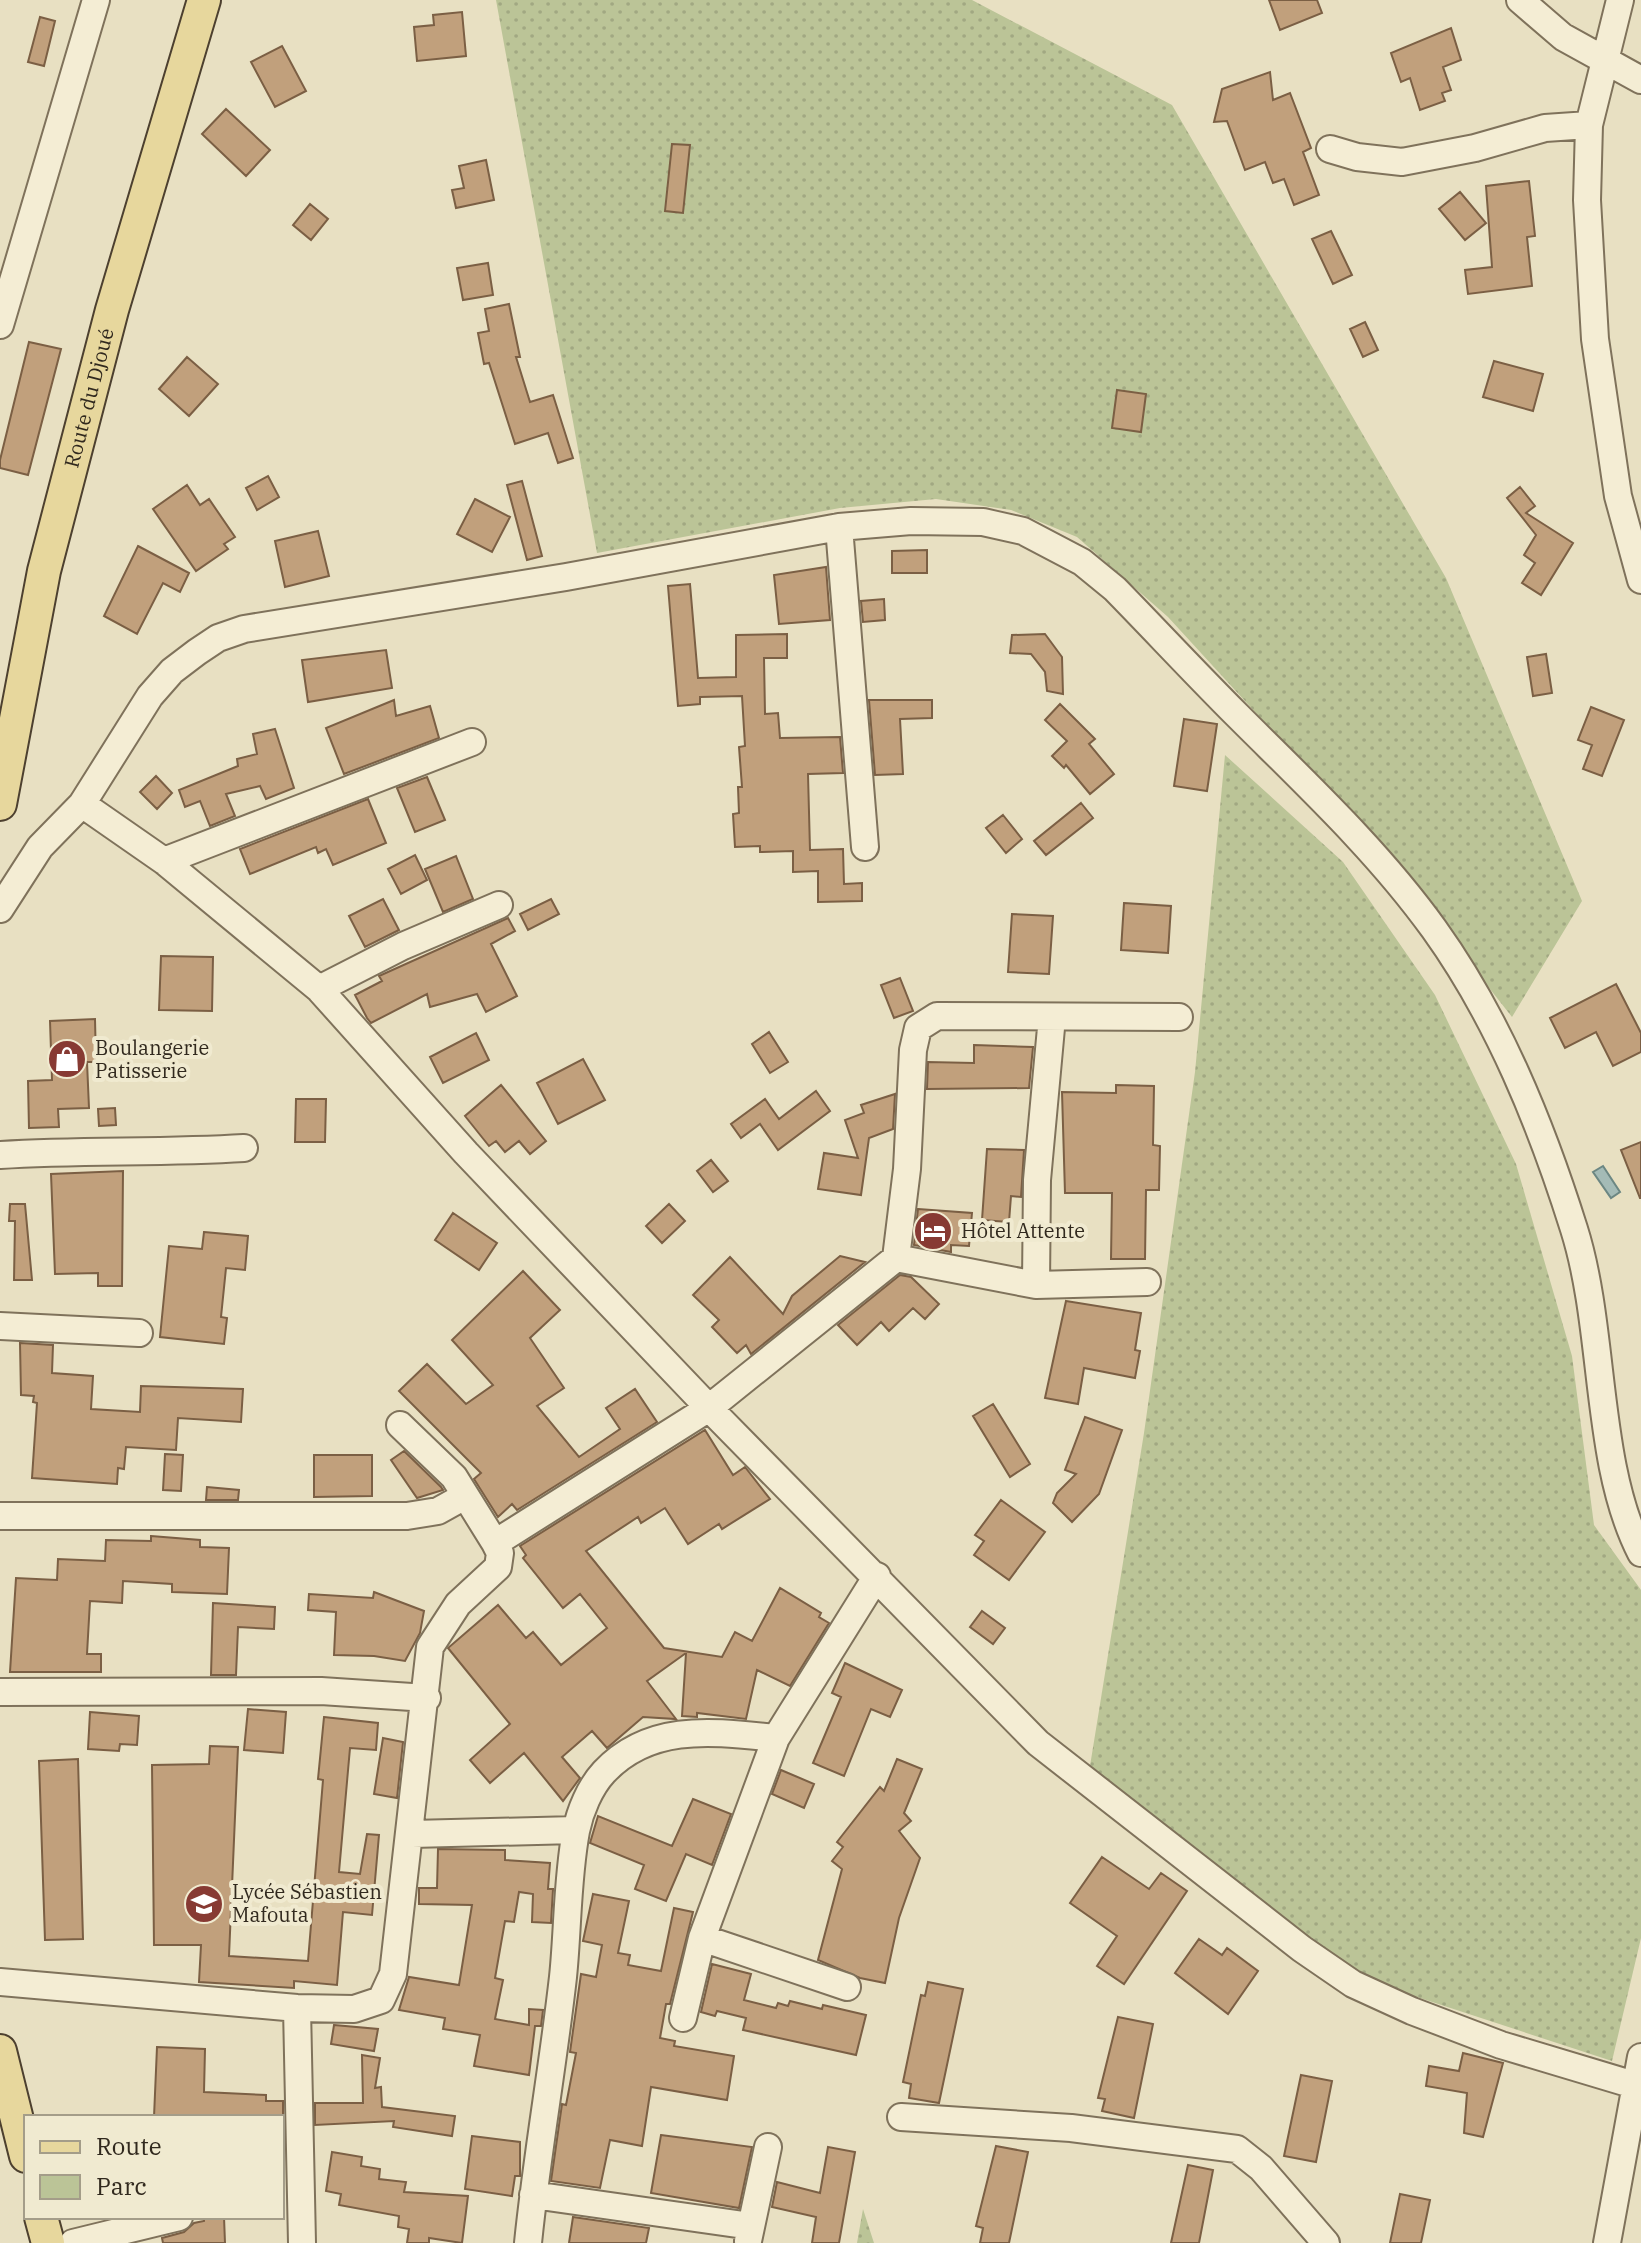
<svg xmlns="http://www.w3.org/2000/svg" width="1641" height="2243" font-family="'IBM Plex Serif',serif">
  <defs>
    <pattern id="green-dots" width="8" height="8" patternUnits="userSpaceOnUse" patternTransform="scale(2)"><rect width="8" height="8" fill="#bbc497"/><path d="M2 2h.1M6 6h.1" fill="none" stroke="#a1a882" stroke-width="1.8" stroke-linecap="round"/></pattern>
  </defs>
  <rect width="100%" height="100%" fill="#e8e0c2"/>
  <path fill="url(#green-dots)" d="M496 0H972L1172 105 1446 578 1582 901 1512 1017 1375 843 1168 617 1077 537 1011 510 936 499 840 508 597 553Z
    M1225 755 1343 862 1435 995 1516 1164 1572 1356 1594 1525 1641 1590V1938L1612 2061 1359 1978 1090 1766 1144 1433 1195 1072Z
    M863 2209 874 2243H857Z"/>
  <path fill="#a4bbb6" stroke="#6c8783" stroke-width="2" d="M1603 1166 1620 1192 1611 1198 1593 1172Z"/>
  <path fill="#c1a07c" stroke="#7b5f44" stroke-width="2" d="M1269 0H1317L1322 13 1280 30Z
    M462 12 466 56 417 61 414 27 434 25 433 15Z
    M40 17 55 21 44 66 28 62Z
    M1451 28 1461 60 1443 67 1451 90 1442 93 1445 101 1420 110 1410 78 1401 82 1391 53Z
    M282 46 306 91 275 107 251 62Z
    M1270 72 1273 100 1290 93 1311 148 1303 152 1319 195 1294 205 1284 179 1273 183 1265 162 1245 170 1227 121 1214 122 1222 89Z
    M226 109 270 150 246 176 202 134Z
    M672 144 690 145 683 213 665 211Z
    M486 160 494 200 456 208 452 190 464 188 459 166Z
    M1529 181 1535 236 1527 237 1532 286 1468 294 1465 270 1492 267 1486 186Z
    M1460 192 1486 223 1465 240 1439 209Z
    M310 204 328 219 311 240 293 225Z
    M1331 231 1352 275 1333 284 1312 239Z
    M488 263 493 295 463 300 457 268Z
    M509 304 520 357H516L530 402 553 395 573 458 558 463 548 433 515 444 489 363 484 364 478 333 489 331 485 309Z
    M1365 322 1378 350 1363 357 1350 329Z
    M29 342 61 349 28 475 0 468V460Z
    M187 357 218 384 189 416 159 389Z
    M1494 361 1543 374 1533 411 1483 397Z
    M1117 390 1146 394 1141 432 1112 428Z
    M268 476 279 497 257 510 246 488Z
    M522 481 542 556 527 560 507 485Z
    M187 485 200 505 209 499 235 537 224 544 228 549 196 571 153 509Z
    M1520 487 1535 506 1526 513 1573 543 1541 595 1522 583 1535 563 1524 555 1536 535 1507 498Z
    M475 499 510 517 492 552 457 534Z
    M318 531 329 576 285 587 275 541Z
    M138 546 189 573 180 592 163 583 137 634 104 616Z
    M927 550V573H892V551Z
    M826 567 830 620 779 624 774 575Z
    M690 584 698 678 736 677V635L787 634V658H764L765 714 778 713 780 738 840 737 843 773 808 774 810 850 843 849 844 884 862 883V901L818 902V871L793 872V851L760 852V846L735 847 733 814 739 813 738 787H742L739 747 745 746 742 696 700 697V704L678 706 668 586Z
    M884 599 885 620 863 622 861 601Z
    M1045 634 1062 657 1063 694 1047 691 1045 672 1031 654 1010 653 1012 635Z
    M386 650 392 688 308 702 302 660Z
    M1546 654 1552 693 1533 696 1527 657Z
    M394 700 396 716 430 706 439 738 344 774 326 728Z
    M869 700H932V718L900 719 903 774 875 775Z
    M1060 704 1095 739 1089 744 1114 774 1090 794 1066 765 1064 768 1052 756 1067 741 1045 720Z
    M1591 707 1624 720 1602 776 1583 769 1592 745 1578 740Z
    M1184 719 1217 724 1207 791 1174 786Z
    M275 729 294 788 266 799 260 786 226 794 235 816 210 826 200 801 185 807 179 790 238 766 237 759 257 754 253 734Z
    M156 776 172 793 157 809 140 792Z
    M427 777 445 820 415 832 397 788Z
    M368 799 386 843 333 865 326 849 318 853 316 847 250 874 240 849Z
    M1081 803 1093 818 1046 855 1034 841Z
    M1003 815 1022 839 1006 853 986 828Z
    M415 855 427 880 401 894 388 869Z
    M456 856 473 899 443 912 425 869Z
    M383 899 399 930 365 947 349 916Z
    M551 899 559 914 528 930 520 914Z
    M1124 903 1171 906 1168 953 1121 950Z
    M1012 914 1053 916 1049 974 1008 972Z
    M508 918 515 931 491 944 517 996 486 1012 477 994 430 1007 427 994 371 1023 367 1018 355 995 382 981 379 976Z
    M161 956 213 957 212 1011 159 1010Z
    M900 978 913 1011 894 1018 881 985Z
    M1616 984 1641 1033V1052L1613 1066 1596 1032 1565 1048 1550 1018Z
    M95 1019 96 1062H87L89 1108 58 1109 59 1127 29 1128 28 1081 52 1080 50 1021Z
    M769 1032 788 1062 770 1073 752 1044Z
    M476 1033 489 1060 443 1083 430 1057Z
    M974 1045 1033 1047 1029 1088 927 1089 928 1062 974 1063Z
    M583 1059 605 1100 558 1124 537 1083Z
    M501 1085 546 1141 530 1154 519 1141 505 1152 496 1141 489 1146 465 1116Z
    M1116 1085 1154 1086 1153 1145 1160 1146 1159 1190H1146L1145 1259H1111L1112 1193H1065L1062 1092 1116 1093Z
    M816 1091 830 1111 778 1150 760 1124 741 1138 731 1124 765 1099 779 1119Z
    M895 1094 893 1129 869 1138 861 1195 818 1189 824 1153 858 1158 845 1120 864 1113 861 1105Z
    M296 1099H326L325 1142H295Z
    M115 1108 116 1125 99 1126 98 1109Z
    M1641 1142V1198H1640L1621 1150Z
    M987 1149 1024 1150 1021 1197 1011 1196 1009 1222 982 1220Z
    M711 1160 728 1181 713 1192 697 1171Z
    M123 1171 122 1286H98V1273L55 1274 51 1174Z
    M10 1204H25L32 1280H14L15 1221H9Z
    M669 1204 685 1221 662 1243 646 1226Z
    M918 1209 972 1213 969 1246 951 1245V1252L914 1245Z
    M453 1213 497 1243 479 1270 435 1240Z
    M204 1232 248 1236 245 1270 226 1268 221 1317 227 1318 224 1344 160 1337 169 1246 202 1249Z
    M840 1256 865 1262 751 1354 746 1345 737 1353 712 1327 719 1320 693 1295 730 1257 783 1314 792 1296Z
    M523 1271 560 1310 530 1338 564 1388 537 1406 579 1457 620 1429 606 1408 635 1389 657 1422 517 1510 512 1504 498 1517 474 1479 481 1473 399 1391 427 1364 466 1404 493 1385 452 1340Z
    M900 1275 911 1277 939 1304 925 1319 913 1308 889 1331 881 1322 857 1345 838 1325Z
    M1066 1301 1141 1313 1135 1350 1140 1351 1135 1378 1084 1368 1078 1404 1045 1398Z
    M20 1343 53 1345 52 1373 93 1376 91 1409 140 1412 141 1386 243 1389 241 1422 178 1418 176 1450 126 1447 124 1469 118 1468 117 1484 32 1478 37 1403 33 1402 34 1396 21 1395Z
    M993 1404 1030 1464 1010 1477 973 1416Z
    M1085 1417 1122 1430 1099 1494 1072 1522 1053 1503 1057 1493 1076 1474 1065 1470Z
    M705 1430 733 1475 745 1467 770 1499 722 1529 719 1524 688 1544 665 1508 641 1523 638 1517 586 1551 664 1648 722 1657 735 1632 752 1641 780 1588 821 1613 819 1617 829 1623 790 1686 757 1670 746 1719 697 1713V1717L682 1716 686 1653 647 1681 676 1719 643 1717 607 1748 592 1731 562 1757 580 1778 563 1801 524 1753 490 1783 470 1760 510 1724 448 1648 498 1605 526 1638 533 1632 561 1665 607 1628 580 1594 563 1608 523 1558 526 1555 520 1546Z
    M404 1451 441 1487 443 1490 417 1498 391 1460Z
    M165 1454 183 1455 181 1491 163 1490Z
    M314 1455H372V1496L314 1497Z
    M207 1487 239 1490 238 1500H206Z
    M1001 1500 1045 1532 1009 1580 974 1555 984 1541 975 1535Z
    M151 1536 200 1540V1547L229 1548 227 1594 172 1592V1584L123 1581 122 1603 90 1601 87 1654H101V1672H10L16 1578 57 1580 58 1559 105 1561 106 1540 151 1541Z
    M374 1592 424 1611 420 1633 405 1661 374 1656 334 1655 336 1612 308 1610 309 1594 373 1598Z
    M213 1603 275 1607 274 1629 238 1627 236 1675H211Z
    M982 1611 1005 1628 993 1644 970 1627Z
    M845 1663 902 1690 890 1717 871 1709 844 1776 813 1763 841 1697 832 1693Z
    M248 1709 286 1712 283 1753 244 1750Z
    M90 1712 139 1716 137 1745 120 1744 119 1751 88 1749Z
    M324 1717 378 1723 376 1750 350 1748 339 1872 360 1874 367 1834 379 1835 372 1915 343 1912 337 1985 294 1981V1988L199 1982 201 1945H154L152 1765 209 1764 210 1746 238 1747 229 1956 308 1961 323 1780 318 1779Z
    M383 1738 403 1742 397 1798 374 1794Z
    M78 1759 83 1939 45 1940 39 1761Z
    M897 1759 922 1769 904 1813 911 1821 899 1831 920 1858 899 1918 885 1983 860 1978 818 1960 842 1869 832 1861 843 1847 837 1842 880 1787 884 1791Z
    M781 1770 814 1784 804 1808 772 1794Z
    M693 1799 731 1814 712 1865 686 1854 666 1901 635 1889 644 1865 590 1843 598 1816 672 1846Z
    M438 1849 505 1850V1860L550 1863 548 1889H553L551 1923 532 1922 533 1894 519 1892 514 1922 505 1921 495 1978 503 1980 495 2019 529 2025V2009L543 2010 541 2026H535L529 2075 474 2066 480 2035 443 2029 445 2018 399 2010 409 1977 459 1985 472 1905 419 1904V1888H437Z
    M1102 1857 1149 1889 1161 1873 1187 1891 1124 1984 1097 1966 1117 1936 1070 1903Z
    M593 1894 629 1901 618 1953 630 1955 628 1965 661 1971 674 1908 693 1912 670 2004H666L660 2038 675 2041 674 2046 734 2056 727 2100 651 2087 642 2146 610 2140 600 2188 551 2181 562 2104 566 2105 576 2053 570 2052 581 1974 596 1977 602 1945 583 1941Z
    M1199 1939 1222 1955 1227 1948 1258 1971 1228 2014 1175 1973Z
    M712 1964 751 1974 744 2000 776 2008 778 2003 788 2006 790 2001 822 2009 823 2005 866 2015 856 2055 743 2030 746 2018 717 2011 715 2016 701 2012Z
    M928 1982 963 1989 939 2103 909 2098 911 2084 903 2082 921 1995 925 1996Z
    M1118 2017 1153 2024 1134 2118 1102 2111 1105 2099 1098 2098Z
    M334 2025 378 2029 374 2051 331 2044Z
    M157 2047 205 2049 204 2092 266 2095V2101H283V2125L282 2117H154Z
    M1463 2053 1503 2063 1483 2137 1464 2133 1467 2093 1426 2086 1429 2066 1459 2071Z
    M362 2055 380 2058 375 2088 381 2087 382 2107 455 2116 452 2136 393 2127 394 2121 315 2125V2103H363Z
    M1301 2075 1332 2081 1316 2162 1284 2156Z
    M661 2135 752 2147 739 2208 651 2193Z
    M472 2136 520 2142V2176H515L512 2196 465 2189Z
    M996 2146 1028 2152 1009 2243H980L983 2228 976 2226Z
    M828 2147 855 2152 839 2243H812L816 2217 772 2207 777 2182 820 2193Z
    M332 2152 362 2157 361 2166 380 2169 379 2179 406 2182 404 2192 468 2196 462 2243 429 2238V2243H407L409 2229 398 2227 399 2216 339 2205 341 2194 326 2191Z
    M1188 2165 1213 2170 1199 2243H1171Z
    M1400 2194 1430 2200 1421 2243H1390Z
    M204 2217H224L225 2243H163L162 2238 184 2232 194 2223 204 2221Z
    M573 2217 649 2228 646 2243H569Z"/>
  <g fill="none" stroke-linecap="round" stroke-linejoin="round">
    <g stroke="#7f725b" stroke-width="30">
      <path id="minor" d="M1520 0 1563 37 1641 80
        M1620 0 1589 125 1587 200 1595 339 1618 496 1641 580
        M1330 149 1357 157 1402 162 1475 148 1545 128 1589 125
        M0 325 96 0
        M839 527 865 847
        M82 804 164 861 319 989 466 1153 709 1408 1038 1743 1302 1949 1353 1984 1412 2011 1501 2045 1641 2087
        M164 861 472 742
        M0 909 40 847 82 804 150 696 172 671 197 652 218 638 244 629 566 577 839 527 911 521 983 522 1023 531 1082 562 1115 589C1156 631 1196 674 1237 715 1306 784 1377 850 1434 929 1498 1018 1541 1124 1574 1229 1606 1330 1594 1462 1641 1553
        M319 989 403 946 499 905
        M0 1155C82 1150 163 1153 244 1148
        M896 1258 907 1169 913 1050 918 1028 937 1016 1179 1017
        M1036 1285 1037 1180 1052 1017
        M0 1326 139 1333
        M400 1425 454 1477 495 1543
        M0 1516H407L438 1511 465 1496
        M0 1692 321 1691 427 1698
        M412 1834 576 1830
        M702 1938 847 1987
        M0 1982 297 2008 354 2009 381 2000 393 1974 430 1647 458 1604 498 1567 500 1553 495 1543 709 1408 896 1258 1036 1285 1147 1282
        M297 2008 302 2243
        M683 2018 702 1938 776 1738 877 1576
        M901 2117 1071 2128 1237 2149 1261 2168 1326 2243
        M533 2195 751 2226
        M748 2241 768 2147
        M73 2243 179 2217
        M528 2243C537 2154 553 2066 563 1977 568 1929 567 1879 576 1831 580 1811 590 1787 604 1772 651 1722 715 1732 776 1738
        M1607 2243 1641 2057"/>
    </g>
    <g stroke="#4d402f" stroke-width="36">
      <g id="major">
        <path id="s1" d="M0 804 44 571 112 310 204 0"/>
        <path d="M0 2051 26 2156"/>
        <path d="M41 2217 48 2243"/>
      </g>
    </g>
    <use href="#minor" stroke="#f4edd4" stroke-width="26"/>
    <use href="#major" stroke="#e7d79d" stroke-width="32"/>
  </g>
  <defs>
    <g id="shop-disc" transform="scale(2)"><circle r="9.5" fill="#873a33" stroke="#f0ead0"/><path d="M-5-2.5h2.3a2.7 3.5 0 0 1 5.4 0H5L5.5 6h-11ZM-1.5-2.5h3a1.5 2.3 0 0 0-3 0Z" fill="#fff"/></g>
    <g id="hotel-disc" transform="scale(2)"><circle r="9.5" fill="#873a33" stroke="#f0ead0"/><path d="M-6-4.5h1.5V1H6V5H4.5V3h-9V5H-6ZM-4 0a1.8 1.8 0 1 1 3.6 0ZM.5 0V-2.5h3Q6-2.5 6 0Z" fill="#fff"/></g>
    <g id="school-disc" transform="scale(2)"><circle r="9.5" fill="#873a33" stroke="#f0ead0"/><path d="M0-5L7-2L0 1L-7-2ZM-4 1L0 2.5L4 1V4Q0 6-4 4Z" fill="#fff"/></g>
  </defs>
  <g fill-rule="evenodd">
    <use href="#shop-disc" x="67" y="1059"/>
    <use href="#hotel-disc" x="933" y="1231"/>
    <use href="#school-disc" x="204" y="1904"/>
  </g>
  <g text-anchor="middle" stroke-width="8" stroke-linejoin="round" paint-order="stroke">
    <g font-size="20" fill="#31291e" stroke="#f0ead0">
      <text dy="7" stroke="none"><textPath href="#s1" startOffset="416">Route du Djoué</textPath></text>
    </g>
    <g font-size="20" fill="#31291e" stroke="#f0ead0" text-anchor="start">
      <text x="95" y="1055">Boulangerie<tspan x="95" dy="23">Patisserie</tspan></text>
      <text x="961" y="1238">Hôtel Attente</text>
      <text x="232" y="1899">Lycée Sébastien<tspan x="232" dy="23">Mafouta</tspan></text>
    </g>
  </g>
  <rect x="24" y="2115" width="260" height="104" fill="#f0ead0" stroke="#a49d89" stroke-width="2"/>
  <rect x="40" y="2141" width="40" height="12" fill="#e7d79d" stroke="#a49d89" stroke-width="2"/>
  <text x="96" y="2155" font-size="24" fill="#31291e">Route</text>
  <rect x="40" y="2175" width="40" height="24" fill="#bbc497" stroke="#a49d89" stroke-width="2"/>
  <text x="96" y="2195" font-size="24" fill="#31291e">Parc</text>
</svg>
